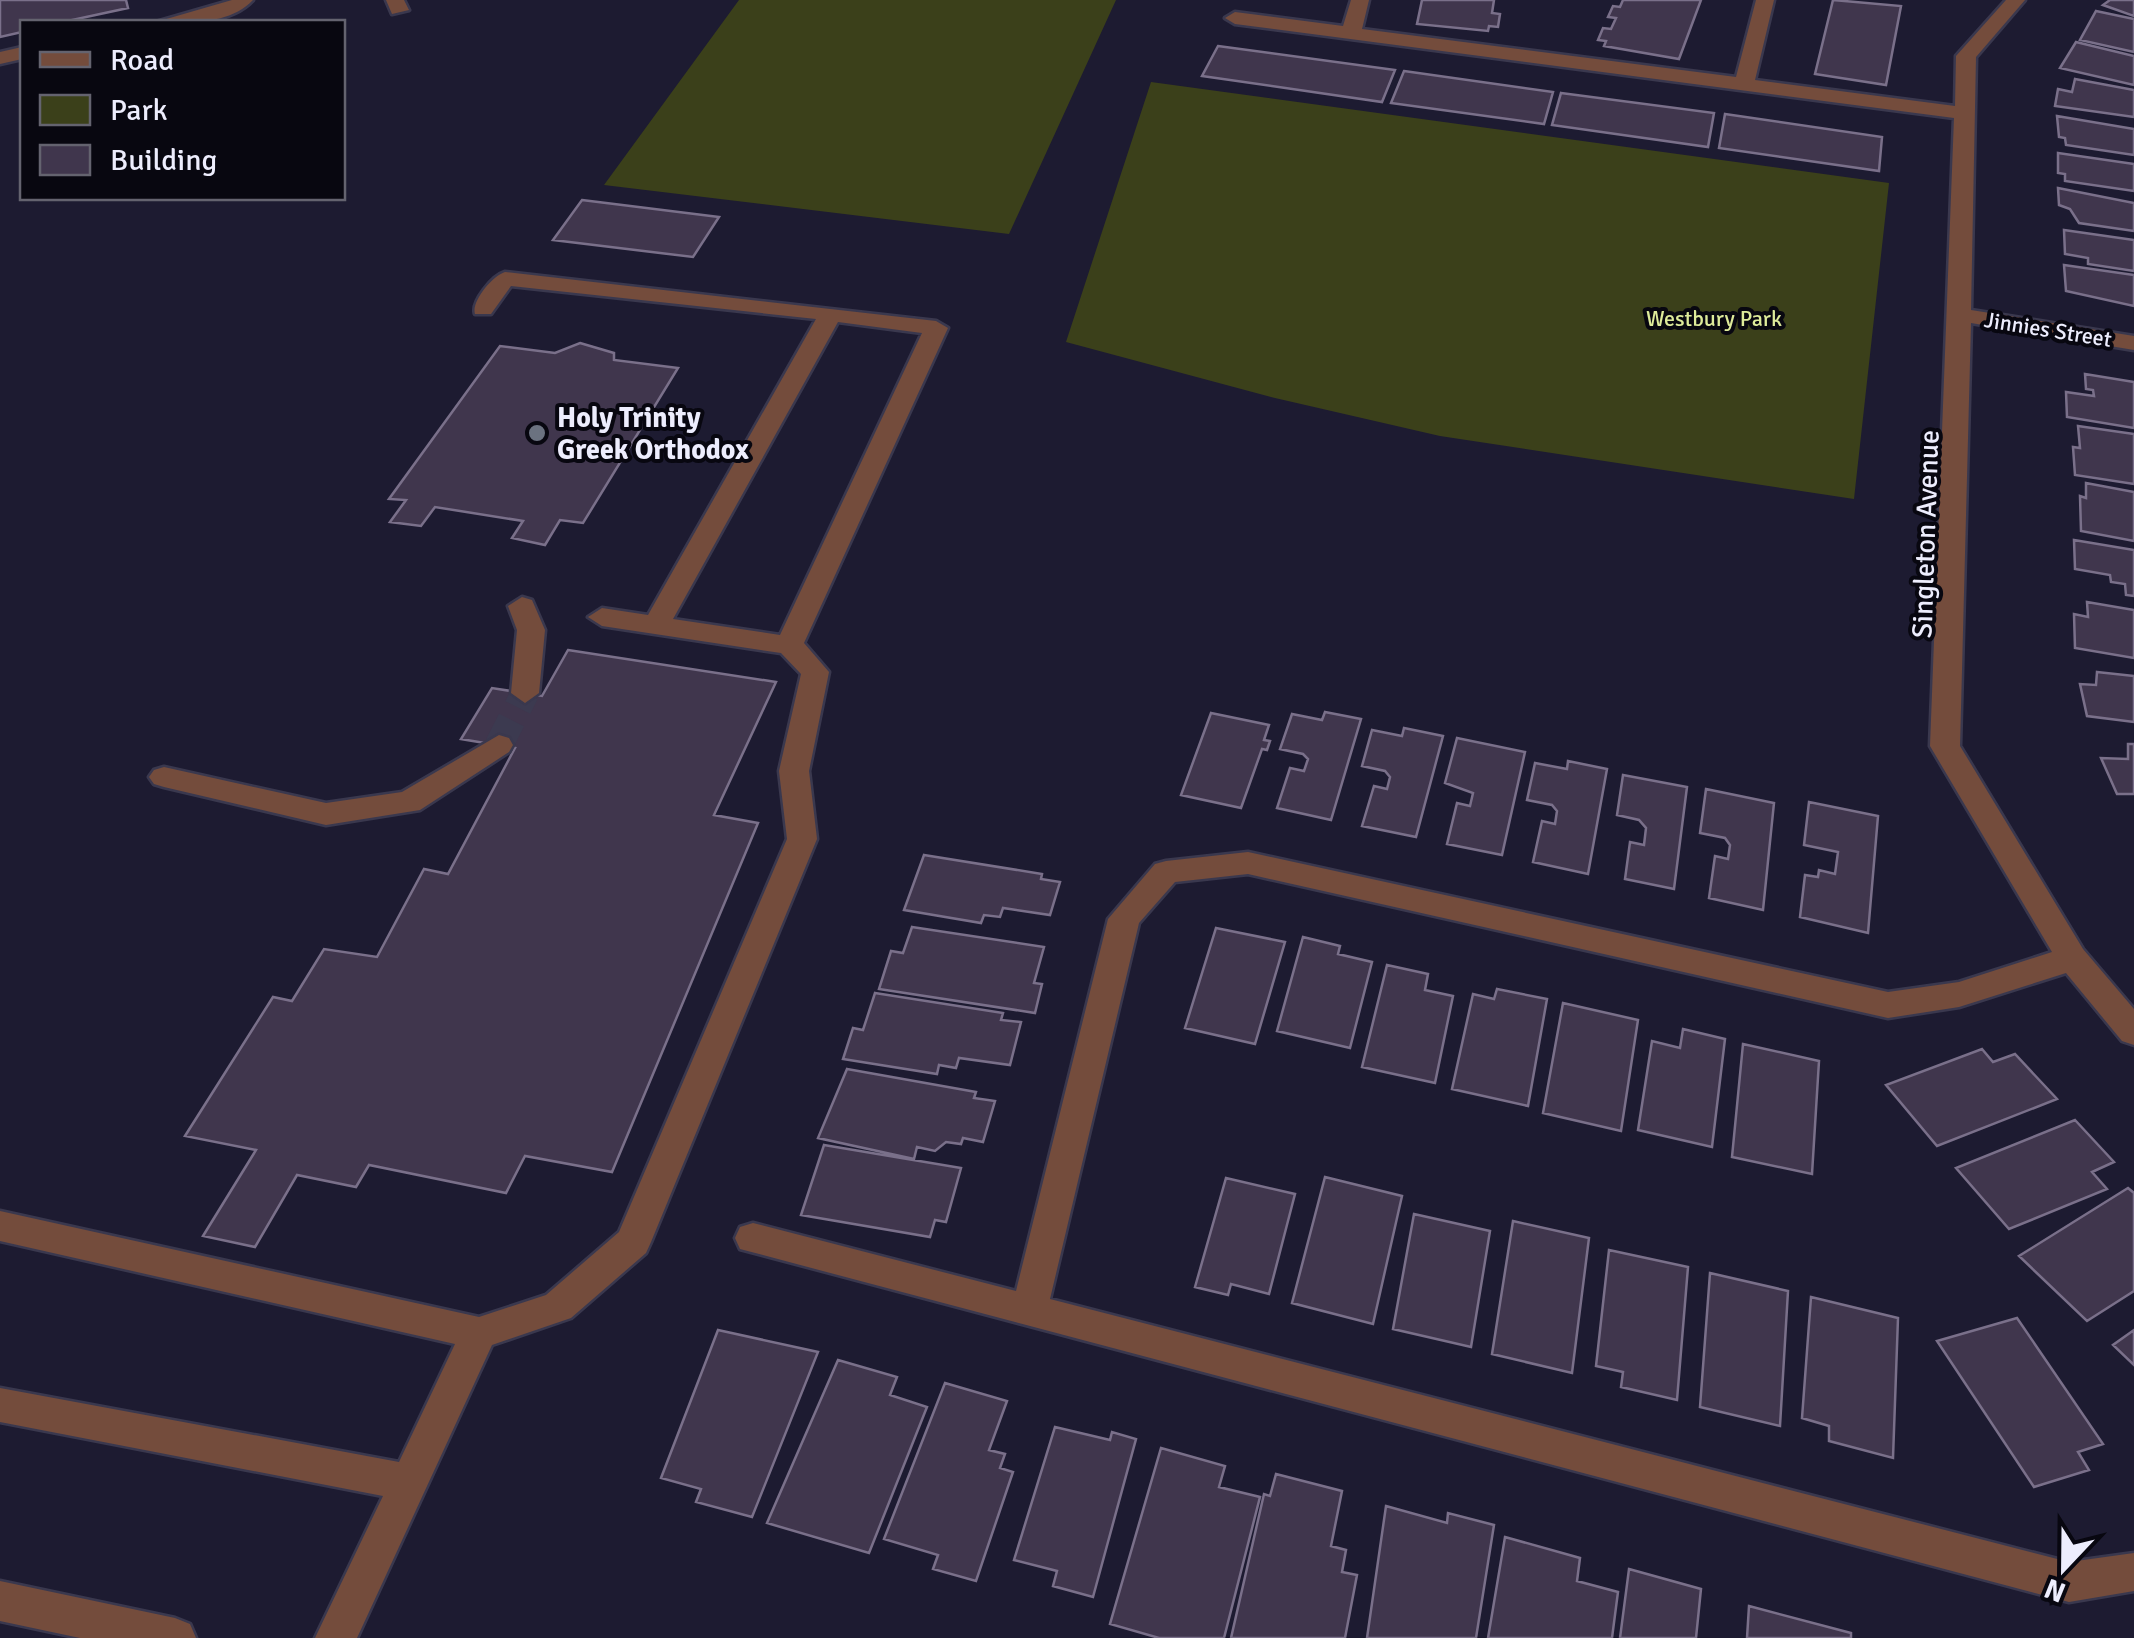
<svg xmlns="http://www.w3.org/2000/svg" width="2134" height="1638" font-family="Signika,sans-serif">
  <rect width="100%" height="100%" fill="#1d1b31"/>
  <path fill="#3b401a" d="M739 0H1116L1009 234 604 185Z
    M1151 82 1889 183 1854 499 1440 436 1275 398 1066 342Z"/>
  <path fill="#40364d" stroke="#7a708a" stroke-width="2.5" d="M0 0H126L128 8 63 22H22V32L0 37Z
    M1422 0H1494L1492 13 1500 14 1498 27 1489 26 1488 31 1417 24Z
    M1623 0H1701L1679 59 1604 46 1606 41 1598 40 1603 28 1611 29 1616 18 1608 17 1613 6 1620 7Z
    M1833 0 1901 6 1886 85 1815 74Z
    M2110 0H2134V16L2103 5Z
    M2096 11 2134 19V52L2080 40Z
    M2076 42 2134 56V85L2060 68Z
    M1218 46 1395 70 1382 102 1202 76Z
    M1404 71 1553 92 1544 124 1391 103Z
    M2075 79 2134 90V117L2055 106 2058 89 2072 92Z
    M1561 93 1714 113 1708 147 1552 125Z
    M1725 114 1882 137 1879 171 1719 148Z
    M2057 116 2134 129V155L2066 145 2065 138 2059 137Z
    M2058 153 2134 164V191L2065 181V174L2058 173Z
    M2058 188 2134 203V231L2079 223 2070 209 2059 205Z
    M582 200 719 217 693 257 553 240Z
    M2064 230 2134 240V271L2088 264V258L2065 254Z
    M2064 265 2134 275V306L2066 291Z
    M580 343 614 353V360L678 368 583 523 560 520 545 545 512 538 523 521 435 507 421 526 390 522 406 500 389 499 500 346 555 353Z
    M2085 374 2134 382V428L2067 417 2066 392 2094 396 2093 390 2086 389Z
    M2078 426 2134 434V484L2075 475 2073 447 2080 448Z
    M2086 483 2134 492V541L2081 531 2080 496 2086 498Z
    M2074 540 2134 550V596L2126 595 2125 584 2111 582 2110 575 2075 569Z
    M2087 602 2134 610V658L2075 648 2074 614 2088 617Z
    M568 650 776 682 714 815 758 823 612 1172 525 1156 506 1193 369 1165 356 1187 297 1175 255 1247 203 1236 256 1150 185 1136 273 997 292 1001 324 949 377 957 424 869 448 874 515 748 461 739 492 688 542 696Z
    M2097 672 2134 676V722L2087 716 2080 684 2096 685Z
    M1325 712 1361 719 1331 820 1277 808 1290 768 1304 771 1308 759 1303 754 1280 749 1292 714 1322 720Z
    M1211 713 1269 725 1264 740 1270 741 1267 750 1262 749 1241 808 1181 795Z
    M1404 728 1443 736 1416 837 1362 826 1374 786 1387 789 1390 777 1385 771 1362 766 1372 730 1402 736Z
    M1457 738 1525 752 1502 855 1447 844 1457 803 1470 806 1473 793 1445 783Z
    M2128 744H2134V794H2117L2101 758 2128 759Z
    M1568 761 1607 769 1588 874 1533 862 1542 821 1555 824 1557 811 1552 805 1527 800 1535 763 1567 769Z
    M1623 775 1687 787 1674 889 1625 879 1630 842 1644 845 1646 828 1639 820 1617 815Z
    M1706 789 1774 803 1763 910 1709 898 1715 856 1728 859 1730 845 1725 838 1700 833Z
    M1809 802 1878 816 1868 933 1800 917 1805 875 1818 877 1819 870 1835 874 1838 852 1804 845Z
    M924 855 1042 874 1041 879 1060 882 1050 915 1003 908 1000 917 984 915 981 923 904 910Z
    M912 927 1044 947 1034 983 1042 984 1035 1013 879 989 891 951 903 953Z
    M1216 928 1285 942 1255 1044 1185 1028Z
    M1303 937 1340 946 1338 954 1372 962 1350 1048 1277 1031Z
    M1387 965 1428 974 1425 990 1453 996 1435 1083 1362 1067Z
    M1497 989 1547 999 1528 1106 1452 1089 1473 994 1494 999Z
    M875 993 1003 1013 1001 1020 1021 1022 1010 1065 959 1058 956 1068 939 1065 937 1074 843 1059 853 1028 863 1030Z
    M1563 1003 1638 1020 1621 1131 1543 1113Z
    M1683 1029 1725 1039 1712 1147 1638 1130 1652 1041 1680 1048Z
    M1743 1044 1819 1061 1812 1174 1732 1157Z
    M1982 1049 1993 1062 2015 1054 2057 1099 1937 1146 1886 1085Z
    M847 1069 976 1092 974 1098 995 1101 983 1142 963 1138 961 1144 946 1142 935 1151 917 1147 914 1159 818 1138Z
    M2075 1120 2114 1162 2092 1172 2107 1189 2009 1229 1956 1168Z
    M824 1145 961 1168 946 1222 935 1220 930 1237 801 1215Z
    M1325 1177 1402 1196 1373 1324 1292 1303Z
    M1226 1178 1295 1194 1269 1294 1231 1284 1228 1295 1195 1287Z
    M2128 1188 2134 1193V1291L2087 1321 2019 1256Z
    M1414 1214 1490 1231 1471 1347 1393 1329Z
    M1513 1221 1589 1238 1572 1373 1492 1354Z
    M1609 1250 1688 1267 1677 1400 1621 1387 1623 1372 1596 1366Z
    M1710 1273 1788 1291 1780 1426 1700 1407Z
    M1811 1297 1898 1318 1893 1458 1829 1441V1426L1802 1418Z
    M2017 1318 2103 1444 2078 1452 2089 1470 2034 1487 1937 1341Z
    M718 1330 818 1352 752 1517 696 1502 701 1489 661 1478Z
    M2134 1330V1365L2113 1345Z
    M838 1360 897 1377 890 1395 927 1407 869 1553 767 1523Z
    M945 1383 1007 1401 989 1450 1005 1454 1000 1468 1013 1472 976 1581 933 1569 938 1555 884 1539Z
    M1055 1427 1110 1440 1112 1432 1136 1439 1093 1597 1053 1586 1057 1571 1014 1560Z
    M1161 1448 1225 1466 1219 1487 1260 1497 1224 1638H1159L1110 1624Z
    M1276 1474 1342 1491 1331 1546 1346 1550 1342 1572 1357 1575 1345 1638H1231L1264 1494 1270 1496Z
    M1386 1506 1447 1523 1448 1513 1494 1525 1476 1638H1367Z
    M1505 1537 1580 1558 1577 1581 1618 1592 1612 1638H1488Z
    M1629 1569 1701 1589 1696 1638H1620Z
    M1749 1606 1851 1633V1638H1747Z"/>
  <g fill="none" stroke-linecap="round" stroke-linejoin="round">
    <path stroke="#3c3a50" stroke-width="28" stroke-dasharray="28 14" stroke-linecap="butt" d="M499 745 525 693"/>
    <g stroke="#3a384e" stroke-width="5">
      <path id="minor" d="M232 0H253C231 24 187 24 156 22Z
        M386 0H404L409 10 392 14Z
        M1351 0H1369L1362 29 1736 77 1756 0H1774L1755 80 1955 106 1956 56 2006 0H2025L1976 57 1971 310 2134 336V350L1971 323 1960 746 2083 949 2134 1009V1045L2122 1041 2066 973 1959 1007 1888 1018 1248 874 1175 882 1139 923 1050 1299 2069 1562 2134 1553V1591L2069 1602 740 1249 735 1238 740 1227 753 1223 1016 1291 1108 919 1155 864 1166 861 1248 852 1888 992 1959 982 2052 952 1930 746 1954 118 1235 24 1225 18 1235 12 1343 26Z
        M22 47V59L0 64V52Z
        M505 272 936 321 948 328 804 643 829 672 809 771 817 839 651 1242 646 1253 571 1318 492 1345 357 1638H315L383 1496 0 1422V1388L399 1462 455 1344 0 1241V1211L479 1317 546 1295 619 1232 787 839 779 771 801 674 781 653 602 626 588 617 602 608 648 615 816 319 511 286 491 314H475C471 302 492 276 505 272ZM838 322 922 333 780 635 673 619Z
        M522 597 532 600 545 630 539 693 525 703 511 693 517 630 508 606Z
        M499 735 509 738 513 745 509 752 420 810 326 825 164 787 154 784 149 777 154 770 164 767 326 803 402 792Z
        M0 1581 175 1618 190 1624 196 1638H80L0 1621Z"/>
    </g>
    <use href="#minor" fill="#744c3c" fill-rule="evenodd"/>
  </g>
  <circle fill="#6b7280" stroke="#080710" stroke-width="4" cx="537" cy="433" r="10"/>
  <g text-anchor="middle" stroke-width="8" stroke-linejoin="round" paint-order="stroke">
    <g font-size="22" fill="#deeb9a" stroke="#080710">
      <text x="1714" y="326">Westbury Park</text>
    </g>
    <g font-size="22" fill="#ededfd" stroke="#080710">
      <text transform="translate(2048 329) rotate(9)" y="8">Jinnies Street</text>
    </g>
    <g font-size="28" font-weight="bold" fill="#ededfd" stroke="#080710" text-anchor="start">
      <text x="557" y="427">Holy Trinity<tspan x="557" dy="32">Greek Orthodox</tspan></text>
    </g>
    <g font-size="28" fill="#ededfd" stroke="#080710">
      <text transform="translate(1925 534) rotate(-88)" y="10">Singleton Avenue</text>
    </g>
  </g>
  <rect x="20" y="20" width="325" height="180" fill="#080710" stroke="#64636f" stroke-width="2.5"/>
  <rect x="40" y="52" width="50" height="15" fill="#744c3c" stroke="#64636f" stroke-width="2.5"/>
  <text x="110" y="70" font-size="30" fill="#ededfd">Road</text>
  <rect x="40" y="95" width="50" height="30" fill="#3b401a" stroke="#64636f" stroke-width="2.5"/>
  <text x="110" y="120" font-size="30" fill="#ededfd">Park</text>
  <rect x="40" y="145" width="50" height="30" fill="#40364d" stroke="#64636f" stroke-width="2.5"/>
  <text x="110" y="170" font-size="30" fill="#ededfd">Building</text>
  <g transform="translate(2064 1568) rotate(202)" stroke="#080710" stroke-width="8" paint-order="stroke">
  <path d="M0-8L18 38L0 25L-18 38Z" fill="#ededfd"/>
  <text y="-15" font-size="28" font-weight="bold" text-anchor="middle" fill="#ededfd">N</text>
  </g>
</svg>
